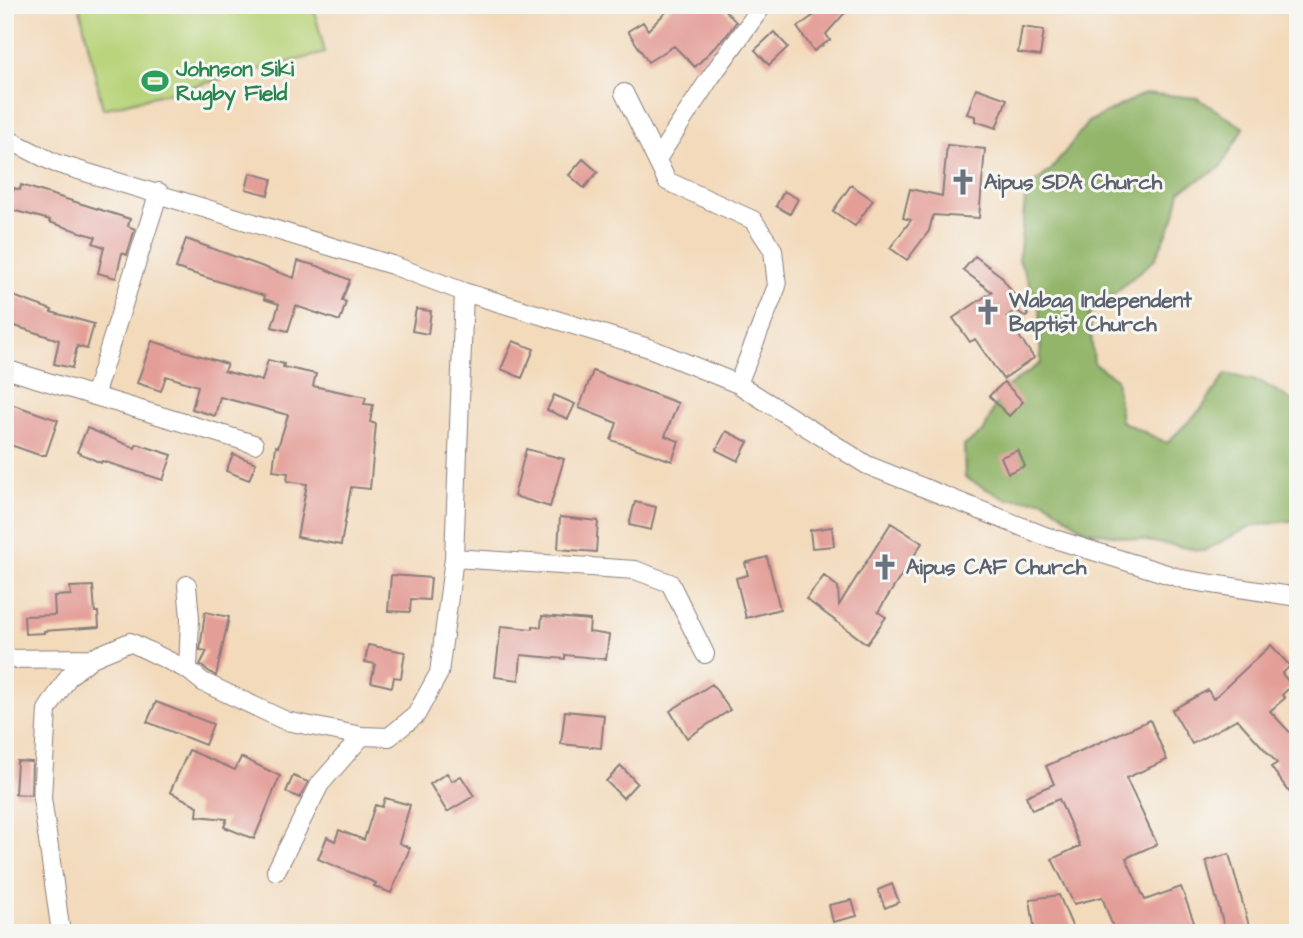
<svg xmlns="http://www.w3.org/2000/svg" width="1303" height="938" font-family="'Architects Daughter',sans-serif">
  <rect width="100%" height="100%" fill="#f6f6f2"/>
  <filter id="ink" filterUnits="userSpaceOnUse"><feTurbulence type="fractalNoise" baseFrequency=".0143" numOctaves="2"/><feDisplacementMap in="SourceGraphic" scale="14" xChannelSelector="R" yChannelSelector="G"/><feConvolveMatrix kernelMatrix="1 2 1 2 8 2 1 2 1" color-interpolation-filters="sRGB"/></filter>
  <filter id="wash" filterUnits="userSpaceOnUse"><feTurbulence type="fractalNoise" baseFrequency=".00686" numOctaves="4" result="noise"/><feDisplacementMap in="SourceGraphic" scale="28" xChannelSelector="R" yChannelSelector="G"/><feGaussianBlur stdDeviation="1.57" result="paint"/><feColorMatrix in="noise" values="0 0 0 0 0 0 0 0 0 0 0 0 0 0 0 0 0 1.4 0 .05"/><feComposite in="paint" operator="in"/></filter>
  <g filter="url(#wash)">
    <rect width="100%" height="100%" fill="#f3dabb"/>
    <path fill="#b8d379" stroke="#6d7a5a" stroke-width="2" d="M79 5H313L325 53 103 109Z"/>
    <path fill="#92b569" stroke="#5a6c52" stroke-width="2" d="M1145 93 1197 98 1244 128 1220 168 1180 191 1174 218 1155 259 1089 315 1094 363 1116 379 1121 421 1167 443 1201 409 1226 374 1261 382 1298 404V520L1251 526 1204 551 1084 530 1044 500 1006 499 965 478 964 446 984 431 1001 391 1041 363 1039 306 1019 260 1026 190 1051 170 1088 122Z"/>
    <g id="blocks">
      <path fill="#e49e98" d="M673 5H720L736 22 727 35 695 67 674 46 648 62 628 31 643 22 648 30Z
        M801 5H852L826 34 830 40 814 51 797 27 813 16Z
        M1022 27 1044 30 1040 56 1018 53Z
        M774 32 788 47 769 65 755 50Z
        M976 88 1007 99 996 128 975 121V116L967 114Z
        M947 145 985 149 979 218 933 215 929 231 907 260 890 248 911 220 903 218 910 189 942 196Z
        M583 159 598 172 584 188 569 175Z
        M250 173 272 179 268 195 246 189Z
        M21 185 130 219 128 226 135 229 127 255 122 253 116 278 98 273 104 247 93 243 96 237 49 222 50 220 8 209 14 188 20 190Z
        M851 185 873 200 855 226 833 211Z
        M784 191 798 199 790 214 776 206Z
        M186 239 294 278 298 261 318 266 350 280 342 300 346 302 340 321 296 306 288 331 272 327 279 304 264 299 265 296 176 268Z
        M975 256 1001 276 1028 315 1026 317 1016 310 1006 317 1034 358 1003 379 975 339 970 342 953 318 992 292 963 270Z
        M5 293 52 310 51 312 94 324 87 349 77 346 72 368 54 364 59 340 5 323Z
        M416 309 431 311 428 334 412 331Z
        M152 341 227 364 224 371 262 381 268 360 284 364 283 367 316 374 313 386 366 397 364 404 373 405 370 422 376 424 370 489 351 487 341 545 297 537 307 484 287 481 288 473 273 471 276 446 278 447 288 415 220 397 215 416 192 409 198 386 166 376 161 391 137 383Z
        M513 341 534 349 522 378 501 369Z
        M593 371 678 403 665 436 679 441 672 461 611 440 617 423 579 408Z
        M1004 382 1023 402 1009 416 989 396Z
        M554 395 575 404 568 419 547 410Z
        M5 402 58 420 46 455H39L5 443Z
        M87 428 135 448 137 444 172 455 163 480 102 461 101 463 77 452Z
        M726 431 748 442 738 461 716 450Z
        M526 449 564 459 550 507 514 496Z
        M1018 450 1025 466 1008 473 1001 457Z
        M233 454 256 463 249 480 226 471Z
        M635 502 656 507 651 530 629 525Z
        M560 517 598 521 596 552 558 549Z
        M891 523 922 543 878 612 886 617 867 644 806 599 824 576 838 587 839 605Z
        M832 527 834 546 812 548 810 530Z
        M767 557 780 609 746 618 736 578 748 575 745 563Z
        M391 575 431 578 429 600 411 599 410 612 388 611Z
        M93 586 95 612H98L99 627 44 631V633L25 634 24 616 55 615 54 596 71 595 70 587Z
        M205 612 229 617 216 676 200 665 207 651 200 650Z
        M542 616 590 620 589 632 609 635 606 659 565 655V659L521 655 519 680 495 677 501 626 533 629V626L541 627Z
        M368 645 405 652 401 678 394 677 392 687 371 682 375 664 365 662Z
        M1271 645 1290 666 1282 674 1292 685 1282 695 1285 698 1270 711 1298 741 1290 750 1298 761V804L1271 767 1277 763 1237 719 1192 744 1172 710 1208 690 1213 699Z
        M712 684 730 710 687 738 670 711Z
        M156 702 213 724 205 745 147 722Z
        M565 711 604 715 601 748 561 744Z
        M1150 720 1167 760 1126 778 1157 844 1126 858 1145 900 1181 887 1198 933H1115L1102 897 1074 904 1052 859 1080 846 1059 799 1032 810 1026 796 1054 784 1046 766Z
        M189 750 235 770 241 757 280 776 254 839 224 827 227 819 197 816 198 806 170 792Z
        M17 761 32 762 31 795 15 794Z
        M621 766 637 783 623 798 606 781Z
        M447 773 452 781 461 776 474 796 447 812 430 784Z
        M293 776 308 782 300 798 286 792Z
        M385 798 410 805 399 843 410 848 391 893 374 886 376 883 318 859 327 837 335 841 339 830 364 840 375 805 382 807Z
        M1229 854 1251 933H1226L1206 861Z
        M892 884 899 902 885 908 878 890Z
        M1059 895 1075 933H1035L1030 899Z
        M852 900 857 916 833 922 829 905Z"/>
    </g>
  </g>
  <g filter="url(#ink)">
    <use href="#blocks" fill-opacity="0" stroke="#8a7e7b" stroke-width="2"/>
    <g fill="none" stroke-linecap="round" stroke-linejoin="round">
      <g stroke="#8a7e7b" stroke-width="20">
        <path id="street" d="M624 93 667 181 753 220 773 250 777 286 738 384
          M5 138 55 163 392 265 464 292 649 348 738 384 867 465 1045 536 1186 580 1298 597
          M657 159 710 78 763 5
          M5 369 254 444
          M94 396 159 192
          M454 558 635 570 670 583 705 654
          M187 585 190 618 188 670
          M5 659 92 658
          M276 871 320 784 362 736
          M61 933 42 798 47 710 69 676 92 658 130 642 188 670 203 682 286 721 362 736 389 737 416 715 439 673 454 558 464 292"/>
      </g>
      <use href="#street" stroke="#fff" stroke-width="18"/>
    </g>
  </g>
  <defs>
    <g id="stadium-bare" transform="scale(2.1)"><path d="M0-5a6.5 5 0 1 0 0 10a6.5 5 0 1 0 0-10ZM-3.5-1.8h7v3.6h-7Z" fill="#2e9e5b" stroke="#f6f6f2" stroke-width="2.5" paint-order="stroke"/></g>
    <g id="church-bare" transform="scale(2.1)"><path d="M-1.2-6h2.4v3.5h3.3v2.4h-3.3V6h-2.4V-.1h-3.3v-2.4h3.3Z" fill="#6b7280" stroke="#f6f6f2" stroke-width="2.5" paint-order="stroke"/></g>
  </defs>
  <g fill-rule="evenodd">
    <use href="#stadium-bare" x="155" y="81"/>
    <use href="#church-bare" x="963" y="182"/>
    <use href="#church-bare" x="988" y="312"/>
    <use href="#church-bare" x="885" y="567"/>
  </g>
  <g text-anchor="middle" stroke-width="6" stroke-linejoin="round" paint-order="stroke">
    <g font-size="21" font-weight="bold" fill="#27864d" stroke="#f6f6f2" text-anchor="start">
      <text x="176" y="76">Johnson Siki<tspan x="176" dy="24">Rugby Field</tspan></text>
    </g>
    <g font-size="21" font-weight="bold" fill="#5b616d" stroke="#f6f6f2" text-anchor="start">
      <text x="984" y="189">Aipus SDA Church</text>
      <text x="1009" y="307">Wabag Independent<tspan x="1009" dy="24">Baptist Church</tspan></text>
      <text x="906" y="574">Aipus CAF Church</text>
    </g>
  </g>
  <rect width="1303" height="938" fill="none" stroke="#f6f6f2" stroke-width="28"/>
</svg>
